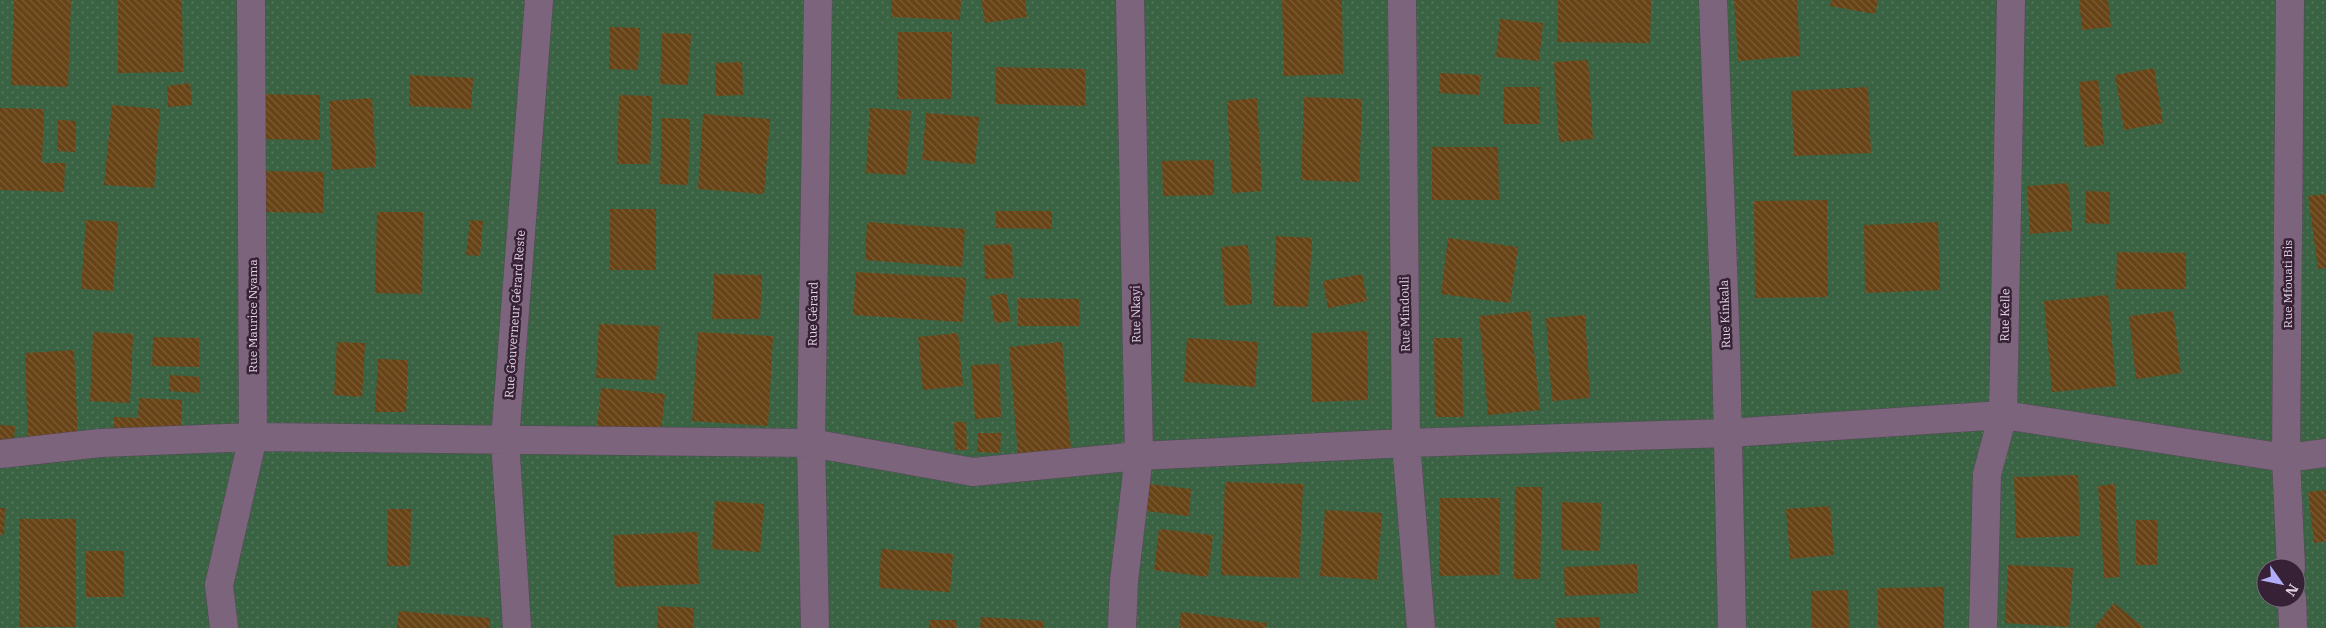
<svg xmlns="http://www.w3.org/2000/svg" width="2326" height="628" font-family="'IBM Plex Serif',serif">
  <defs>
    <pattern id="grass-dots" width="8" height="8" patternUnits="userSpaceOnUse" patternTransform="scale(1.25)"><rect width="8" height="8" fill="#396342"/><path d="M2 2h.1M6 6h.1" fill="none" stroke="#55785d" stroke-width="1.8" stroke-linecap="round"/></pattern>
    <pattern id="building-back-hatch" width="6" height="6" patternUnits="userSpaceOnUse" patternTransform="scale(1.25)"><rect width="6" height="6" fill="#674316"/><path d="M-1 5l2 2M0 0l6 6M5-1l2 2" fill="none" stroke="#7c5d38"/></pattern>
  </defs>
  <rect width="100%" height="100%" fill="#402b40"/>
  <path fill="url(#grass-dots)" fill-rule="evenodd" d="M0 0H2326V628H0ZM2266 568H2296V598H2266Z"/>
  <path fill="url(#building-back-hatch)" d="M14 0H71L68 87 11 85Z
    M118 0H182L183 72 118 73Z
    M891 0H961L960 20 891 17Z
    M981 0H1025L1027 17 985 23Z
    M1282 0H1342L1343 74 1284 76Z
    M1558 0H1651L1650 43 1557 42Z
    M1734 0H1797L1800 56 1738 61Z
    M1831 0H1878L1875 14 1830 6Z
    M2079 0H2108L2111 27 2082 30Z
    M1500 19 1543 23 1539 61 1496 57Z
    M610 27 640 28 638 70 609 69Z
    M898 32H952L951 99H897Z
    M662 33 691 34 688 85 660 84Z
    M1588 60 1593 139 1559 142 1554 62Z
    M742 62 743 95 716 96 715 63Z
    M996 67 1085 69V106L995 104Z
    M2154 68 2163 123 2124 130 2115 75Z
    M1440 73 1481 75 1479 95 1439 93Z
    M410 75 473 78 471 109 409 106Z
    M2098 80 2104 145 2085 147 2079 82Z
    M190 83 192 105 168 107 167 86Z
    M1504 87H1540V124H1503Z
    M1868 87 1871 153 1794 156 1791 91Z
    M249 94 320 95V140L247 139Z
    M619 95 652 96 650 164H617Z
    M1304 97 1362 99 1359 182 1301 180Z
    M372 98 376 167 332 170 329 101Z
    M1257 98 1262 191 1232 193 1227 101Z
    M112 105 160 109 154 188 104 185Z
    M0 108 44 109 42 163H65L64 192 0 190Z
    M870 108 911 111 906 175 866 173Z
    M926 113 979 117 975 164 922 160Z
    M703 114 770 119 764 194 698 189Z
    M662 118 690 119 688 185 660 184Z
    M58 120 76 121 75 152 57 151Z
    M1432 147H1498L1499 200H1432Z
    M1214 160V195L1163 196 1162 161Z
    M263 171 324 172 323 213 261 212Z
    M2068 183 2072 231 2030 234 2027 186Z
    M2086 191 2110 192 2109 224 2085 223Z
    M2326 194V268L2318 269 2308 196Z
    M1827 200 1828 297 1755 298 1754 201Z
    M610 209H656V270H610Z
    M996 211H1052V229L996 228Z
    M377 212H423L422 294 375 293Z
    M86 220 118 222 113 291 81 289Z
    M470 220 483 221 480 256 466 255Z
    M867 222 965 229 962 267 865 260Z
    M1938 222 1940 290 1865 293 1864 225Z
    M1276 236 1312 238 1308 307 1273 306Z
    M1448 238 1518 247 1510 303 1441 294Z
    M1012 244 1013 278 985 279 984 245Z
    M1248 245 1252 304 1225 306 1221 247Z
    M2117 252 2186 253V289H2116Z
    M856 272 966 278 962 322 853 315Z
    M714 274 762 275 760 319H712Z
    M1362 274 1367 301 1328 308 1323 281Z
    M1006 293 1011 321 995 323 990 296Z
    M2108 295 2116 386 2052 392 2044 301Z
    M1018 298 1079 299V326H1018Z
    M1530 311 1540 410 1488 415 1479 316Z
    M2173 311 2181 373 2136 379 2129 316Z
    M1585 315 1590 398 1552 401 1546 318Z
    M599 324 659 326 656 380 596 378Z
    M1367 331 1368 400 1312 402 1311 333Z
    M93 332 133 334 130 403 90 401Z
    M698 332 773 336 768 426 692 421Z
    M958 333 963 386 923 390 918 337Z
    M153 337 199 338V367L152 366Z
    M1187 338 1258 342 1255 387 1184 382Z
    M1434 338H1462L1463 417H1435Z
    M337 342 365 343 362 397 334 395Z
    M1062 342 1071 450 1018 454 1009 347Z
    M74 350 78 439 28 441 25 353Z
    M378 359 408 360 406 412H375Z
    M999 364 1001 417 975 419 971 365Z
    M170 375 200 377 199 393 169 391Z
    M601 388 665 394 660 442 596 435Z
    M139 398 182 400 180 448 113 444 114 417 138 418Z
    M954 422H966L967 450H955Z
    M0 425 15 426 13 452 0 451Z
    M978 433H1001L1000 453 977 452Z
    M2078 475 2080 536 2016 538 2014 477Z
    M1225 482 1303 484 1299 578 1221 575Z
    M1149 484 1191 489 1189 516 1146 511Z
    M2115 484 2120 577 2104 578 2098 486Z
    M1515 487H1542L1540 579H1514Z
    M2326 490V541L2314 543 2308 492Z
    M1440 498H1500L1499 575 1439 576Z
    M715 501 764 504 760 552 712 549Z
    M1562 502 1601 503 1600 551 1561 550Z
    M1830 506 1834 555 1790 559 1786 509Z
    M0 508H5L4 535H0Z
    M388 509H411L410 566H387Z
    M1325 510 1382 513 1377 580 1320 576Z
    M19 519H76L75 627H19Z
    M2136 520H2158L2157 565H2136Z
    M1159 529 1213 535 1208 577 1154 570Z
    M697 532 699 584 615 587 613 535Z
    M881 549 953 554 950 592 879 588Z
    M86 551H124V597H86Z
    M1637 564 1638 593 1565 596 1564 567Z
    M2008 565 2073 568 2069 627 2005 623Z
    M1944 587V628H1878V588Z
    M1848 590 1849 628H1812L1811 591Z
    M2114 603 2144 628H2094Z
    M658 606 694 608 693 628H657Z
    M399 611 490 618V628H397Z
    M1181 612 1267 623 1266 628H1179Z
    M981 617 1044 621 1043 628H980Z
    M1599 617V628H1556V618Z
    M929 620H956L957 628H929Z"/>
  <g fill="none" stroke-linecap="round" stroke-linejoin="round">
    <g stroke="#5a485b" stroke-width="29">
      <path id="street" d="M1402 0 1406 443 1421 628
        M1713 0 1726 349 1732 628
        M2290 0 2286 458 2291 568
        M0 454 100 443 253 437 811 443 973 472 1139 456 1406 443 1728 433 2003 415 2286 458 2326 453
        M2292 598 2293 628
        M224 628 219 585 253 437 251 0
        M517 628 505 440 539 0
        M815 628 811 443 818 0
        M1122 628 1124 581 1139 456 1130 0
        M1983 628 1987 474 2003 415 2011 0"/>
    </g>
    <use href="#street" stroke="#7c657c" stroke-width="28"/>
  </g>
  <g text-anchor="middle" stroke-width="5" stroke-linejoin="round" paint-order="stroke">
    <g font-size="12" fill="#e0d2e0" stroke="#362136">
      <text transform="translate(2288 284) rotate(-90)" y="4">Rue Mfouati Bis</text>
      <text transform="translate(515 314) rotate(-86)" y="4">Rue Gouverneur Gérard Reste</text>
      <text transform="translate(813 314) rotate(-89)" y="4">Rue Gérard</text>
      <text transform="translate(1136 314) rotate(-91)" y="4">Rue Nkayi</text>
      <text transform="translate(1405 314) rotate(-91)" y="4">Rue Mindouli</text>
      <text transform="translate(1725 314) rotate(-92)" y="4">Rue Kinkala</text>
      <text transform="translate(2005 315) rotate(-89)" y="4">Rue Kelle</text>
      <text transform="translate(253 316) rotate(-90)" y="4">Rue Maurice Nyama</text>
    </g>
  </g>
  <g transform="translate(2281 583) rotate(123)"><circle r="24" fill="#362136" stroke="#7a687a"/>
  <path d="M0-4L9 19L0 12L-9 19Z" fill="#b2adf9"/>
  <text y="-8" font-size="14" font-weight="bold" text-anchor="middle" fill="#e0d2e0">N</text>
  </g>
</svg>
